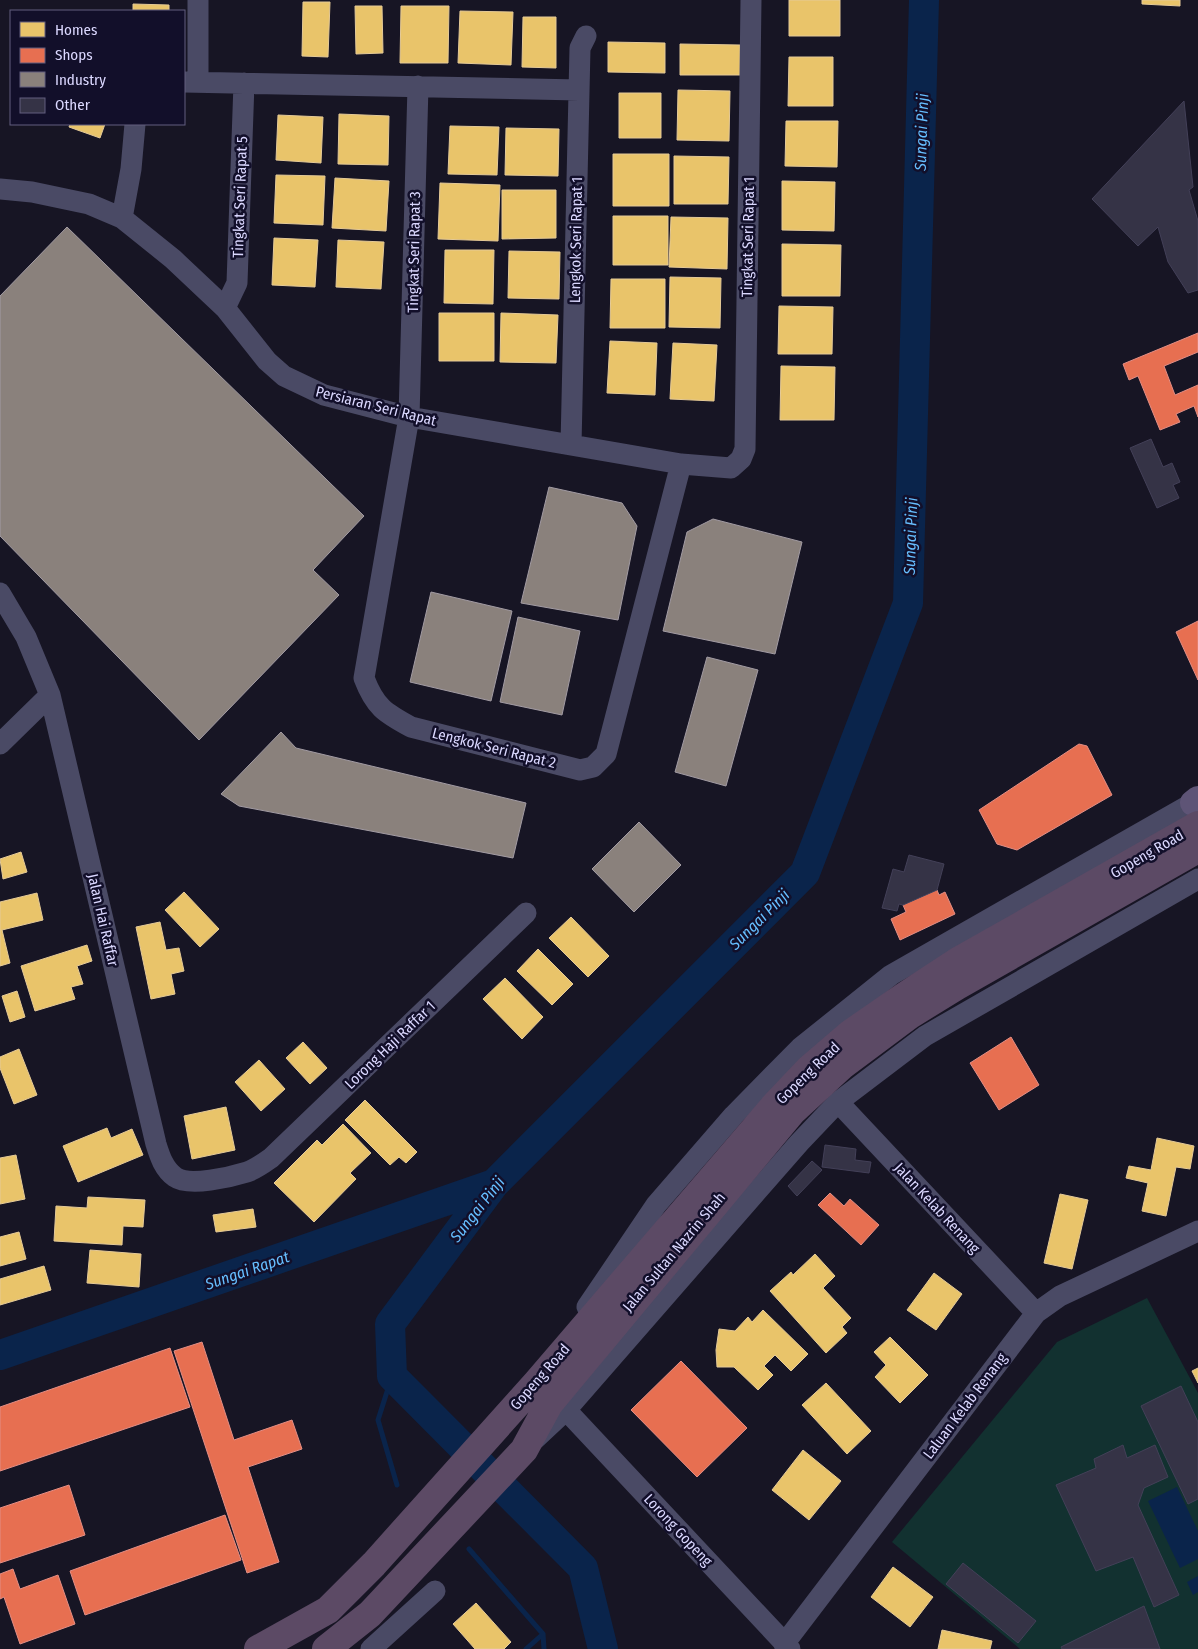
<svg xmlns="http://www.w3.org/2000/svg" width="1198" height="1649" font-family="'Fira Sans Condensed',sans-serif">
  <rect width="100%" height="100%" fill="#171524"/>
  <path fill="#123130" d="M1147 1298 1198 1393V1649H1020L892 1542 1057 1342Z"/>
  <path fill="#0a244b" d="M1177 1487 1198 1531V1559L1180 1568 1148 1501Z
    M1198 1576V1592L1193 1595 1187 1582Z"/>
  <path fill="#e9c46a" stroke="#e5ca97" d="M789 0H840V36H789Z
    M1142 0H1180V6L1142 4Z
    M303 2H330L328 57 302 56Z
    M133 4 169 5V11H133Z
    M355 6H382L383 53 356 54Z
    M401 6H449L448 63H400Z
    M460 11 513 12 511 65 458 63Z
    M523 17H556V68L522 67Z
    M608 42 665 43V73L608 72Z
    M680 44 740 45V75H680Z
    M789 57H833V106H788Z
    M678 90 730 91 729 141 677 140Z
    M619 93H661V138H619Z
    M339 114 389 116 388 165 338 164Z
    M278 115 323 117 321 163 276 160Z
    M786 121H838L837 167 785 166Z
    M70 124H105L100 138 69 127Z
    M450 126 499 127 497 175 448 174Z
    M506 128 559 129 558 176 505 175Z
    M613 154H669V206H613Z
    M674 156 729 157 728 204H674Z
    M276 175 325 176 323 225 274 223Z
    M335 178 389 181 386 231 332 228Z
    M782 181 835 182 834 231 782 230Z
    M440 183 500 185 498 241 438 239Z
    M502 190H556V238L502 239Z
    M613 216H668V265H613Z
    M671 217 728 218 727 269 669 267Z
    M274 238 318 240 315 287 272 285Z
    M338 240 384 242 381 289 336 287Z
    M782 244 841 245 840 296H782Z
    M445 250H494L493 304 444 303Z
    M509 251 560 252 559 299 508 298Z
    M670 277 721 278 720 328 669 327Z
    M611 279H665V328H610Z
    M779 306 833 307 832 354H778Z
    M439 313H494V361H439Z
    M501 313 558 315 556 363 500 362Z
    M610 341 657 343 655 395 607 393Z
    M673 343 717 345 714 401 670 399Z
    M781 366 835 367 834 420H780Z
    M21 852 27 872 3 879 0 859Z
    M184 892 219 929 200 947 165 910Z
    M37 893 43 920 2 930 10 963 0 966V902Z
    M571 917 609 956 588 977 549 938Z
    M160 922 166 950 179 948 184 971 171 974 175 994 151 999 136 927Z
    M87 945 92 961 77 966 83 984 71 987 75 999 35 1011 21 966Z
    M538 949 573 984 552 1005 517 971Z
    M505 978 543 1017 522 1039 483 999Z
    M17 991 25 1017 10 1022 2 996Z
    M303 1042 327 1068 310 1084 286 1058Z
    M19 1049 37 1095 14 1104 0 1068V1057Z
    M259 1060 285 1089 261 1111 235 1082Z
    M365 1100 417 1152 406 1163 399 1157 390 1165 345 1120Z
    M226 1107 235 1150 192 1159 184 1116Z
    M343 1124 371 1153 350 1173 356 1179 314 1222 274 1183 317 1140 322 1145Z
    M107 1128 111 1138 132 1129 143 1155 78 1182 63 1146Z
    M1157 1138 1194 1146 1190 1169 1176 1167 1166 1216 1142 1211 1148 1183 1126 1178 1129 1166 1151 1170Z
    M16 1155 25 1199 0 1204V1158Z
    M1060 1194 1088 1200 1072 1269 1044 1263Z
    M88 1197 145 1200 143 1227 123 1226 122 1245 54 1241 56 1206 87 1208Z
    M253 1209 256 1227 216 1232 213 1215Z
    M19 1232 26 1259 0 1266V1237Z
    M90 1250 141 1254 139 1287 87 1283Z
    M815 1254 835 1276 823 1288 851 1318 842 1327 847 1333 826 1353 770 1291 791 1272 793 1275Z
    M44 1266 51 1290 0 1305V1279Z
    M934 1273 962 1294 936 1330 907 1310Z
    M763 1310 808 1354 791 1371 775 1355 764 1366 773 1375 758 1390 734 1367H717L716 1350 719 1329 735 1331 748 1317 752 1322Z
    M890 1337 928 1375 900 1403 875 1377 886 1365 874 1352Z
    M1198 1368V1383L1192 1371Z
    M826 1383 871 1431 847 1454 802 1405Z
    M803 1450 841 1481 809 1520 772 1490Z
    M893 1567 933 1597 910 1627 871 1597Z
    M476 1603 511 1642 504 1649H475L453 1624Z
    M942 1630 992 1641 990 1649H938Z"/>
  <path fill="#e76f51" stroke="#e38e85" d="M1198 333V352L1164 366 1175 395 1198 385V417L1194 406 1176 414 1180 422 1160 430 1138 376 1129 380 1123 364Z
    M1198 621V680L1176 632Z
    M1079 744 1087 746 1112 795 1017 850 997 844 979 810Z
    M937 890 939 895 945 892 955 914 900 940 891 919 906 912 903 905Z
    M1011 1037 1039 1085 999 1110 970 1063Z
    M830 1193 844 1206 850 1199 879 1225 861 1245 818 1205Z
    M202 1342 234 1440 292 1420 302 1449 248 1467 279 1562 247 1573 174 1351Z
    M170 1348 190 1407 0 1471V1407Z
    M681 1361 747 1428 697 1477 631 1410Z
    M69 1485 85 1535 0 1563V1508Z
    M225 1515 241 1560 85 1615 70 1571Z
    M13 1569 20 1589 58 1575 75 1624 20 1644 4 1597 0 1599V1574Z"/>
  <path fill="#8a817c" stroke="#a29ba3" d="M67 227 364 516 313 570 339 595 199 740 0 536V296Z
    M549 487 622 503 637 526 618 620 521 603Z
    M713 519 802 542 775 654 663 631 687 532Z
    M431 592 512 611 491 701 410 682Z
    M518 617 580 631 562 715 500 702Z
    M707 657 758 670 726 786 675 772Z
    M281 732 296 748 526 803 513 858 239 806 221 794Z
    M639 822 681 865 634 912 592 869Z"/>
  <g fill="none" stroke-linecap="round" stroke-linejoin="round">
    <path stroke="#0a244b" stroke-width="5" d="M392 1376 378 1420 397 1485
      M469 1549 543 1634 544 1649
      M526 1649 543 1634"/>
    <path stroke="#0a244b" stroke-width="30" d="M0 1355 494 1184
      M603 1649 583 1568 392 1376 390 1324 494 1184 805 873 908 603 924 0"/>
  </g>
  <path fill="#353346" stroke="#434058" d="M1184 101 1193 187 1189 190 1198 221V290L1188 293 1168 262 1158 227 1138 246 1092 199Z
    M1151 439 1163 467 1172 463 1180 482 1173 485 1179 498 1157 508 1130 448Z
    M909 855 944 864 937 890 903 905 899 904 897 911 882 908 893 869 904 872Z
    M825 1145 856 1149 855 1160 871 1162 869 1173 822 1167Z
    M812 1161 822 1170 797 1196 788 1186Z
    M1181 1386 1198 1422V1499L1188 1504 1141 1406Z
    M1123 1445 1127 1458 1155 1445 1168 1477 1144 1488 1138 1505 1179 1595 1154 1607 1133 1557 1096 1571 1056 1485 1096 1468 1094 1459Z
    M963 1563 1036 1621 1018 1643 946 1584Z
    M1144 1606 1160 1649H1062L1061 1647Z"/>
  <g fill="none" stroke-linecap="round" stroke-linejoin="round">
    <path stroke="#4a4a65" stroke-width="21" d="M198 0V82
      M184 82 579 90
      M418 86 409 417 364 678C375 707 385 713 411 727L580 770 593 767 606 754 681 464
      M0 189 32 192 89 204 122 218 173 259 225 308 267 361 284 376 324 395 409 417 681 464 731 468 741 459 745 449 751 0
      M122 218 131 169 135 124
      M225 308 237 283 244 83
      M571 445 580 48 586 36
      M0 593 26 637 50 695 156 1144C160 1157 164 1169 175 1177 189 1187 231 1177 247 1172 256 1169 264 1163 271 1158L526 913
      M0 744 50 695
      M838 1102 1036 1313
      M587 1307 656 1205 734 1115 800 1048 891 975 1198 800
      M566 1410 790 1649
      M535 1439 566 1410 799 1143 838 1102 925 1036 1198 879
      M784 1644 1036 1313 1060 1296 1198 1231
      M371 1649 435 1591"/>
    <path stroke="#5e5476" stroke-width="26" d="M1193 803 1198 799"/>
    <path stroke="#5c4a65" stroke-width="28" d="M258 1649 328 1610 374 1564 537 1382 773 1107 809 1069 851 1033 903 997 958 961 1198 825
      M326 1649 370 1614 524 1450 549 1404 792 1112 843 1065 910 1015 957 986 1198 849"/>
  </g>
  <g text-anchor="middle" stroke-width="5" stroke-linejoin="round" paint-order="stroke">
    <g font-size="15" fill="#dbd8ff" stroke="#120f2a">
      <text transform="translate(240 197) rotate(-88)" y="5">Tingkat Seri Rapat 5</text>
      <text transform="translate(748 237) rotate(-89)" y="5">Tingkat Seri Rapat 1</text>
      <text transform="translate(576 240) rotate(-89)" y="5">Lengkok Seri Rapat 1</text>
      <text transform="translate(414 252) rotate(-89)" y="5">Tingkat Seri Rapat 3</text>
      <text transform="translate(376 406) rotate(14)" y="5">Persiaran Seri Rapat</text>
      <text transform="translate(494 748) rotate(14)" y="5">Lengkok Seri Rapat 2</text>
      <text transform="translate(1147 854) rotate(-30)" y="5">Gopeng Road</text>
      <text transform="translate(103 920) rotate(77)" y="5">Jalan Hai Raffar</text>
      <text transform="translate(390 1045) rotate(-44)" y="5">Lorong Haji Raffar 1</text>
      <text transform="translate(808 1073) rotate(-44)" y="5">Gopeng Road</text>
      <text transform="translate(937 1208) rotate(47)" y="5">Jalan Kelab Renang</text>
      <text transform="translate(674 1252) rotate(-50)" y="5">Jalan Sultan Nazrin Shah</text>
      <text transform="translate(540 1377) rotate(-49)" y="5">Gopeng Road</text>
      <text transform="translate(965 1406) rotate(-53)" y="5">Laluan Kelab Renang</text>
      <text transform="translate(678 1530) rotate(47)" y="5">Lorong Gopeng</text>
    </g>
    <g font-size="16" font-style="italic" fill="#66beff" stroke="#120f2a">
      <text transform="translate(921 132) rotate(-88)" y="6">Sungai Pinji</text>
      <text transform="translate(910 536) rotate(-88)" y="6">Sungai Pinji</text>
      <text transform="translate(759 919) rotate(-45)" y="6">Sungai Pinji</text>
      <text transform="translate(477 1209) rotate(-52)" y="6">Sungai Pinji</text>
      <text transform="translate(247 1270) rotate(-19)" y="6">Sungai Rapat</text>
    </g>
  </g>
  <rect x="10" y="10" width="175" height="115" fill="#120f2a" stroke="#625f7f"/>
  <rect x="20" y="22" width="25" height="15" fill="#e9c46a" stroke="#625f7f"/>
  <text x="55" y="35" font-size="15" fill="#dbd8ff">Homes</text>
  <rect x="20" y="48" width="25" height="15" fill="#e76f51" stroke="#625f7f"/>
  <text x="55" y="60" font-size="15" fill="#dbd8ff">Shops</text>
  <rect x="20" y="72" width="25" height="15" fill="#8a817c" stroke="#625f7f"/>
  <text x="55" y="85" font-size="15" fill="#dbd8ff">Industry</text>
  <rect x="20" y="98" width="25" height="15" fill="#353346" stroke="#625f7f"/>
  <text x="55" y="110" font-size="15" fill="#dbd8ff">Other</text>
</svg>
